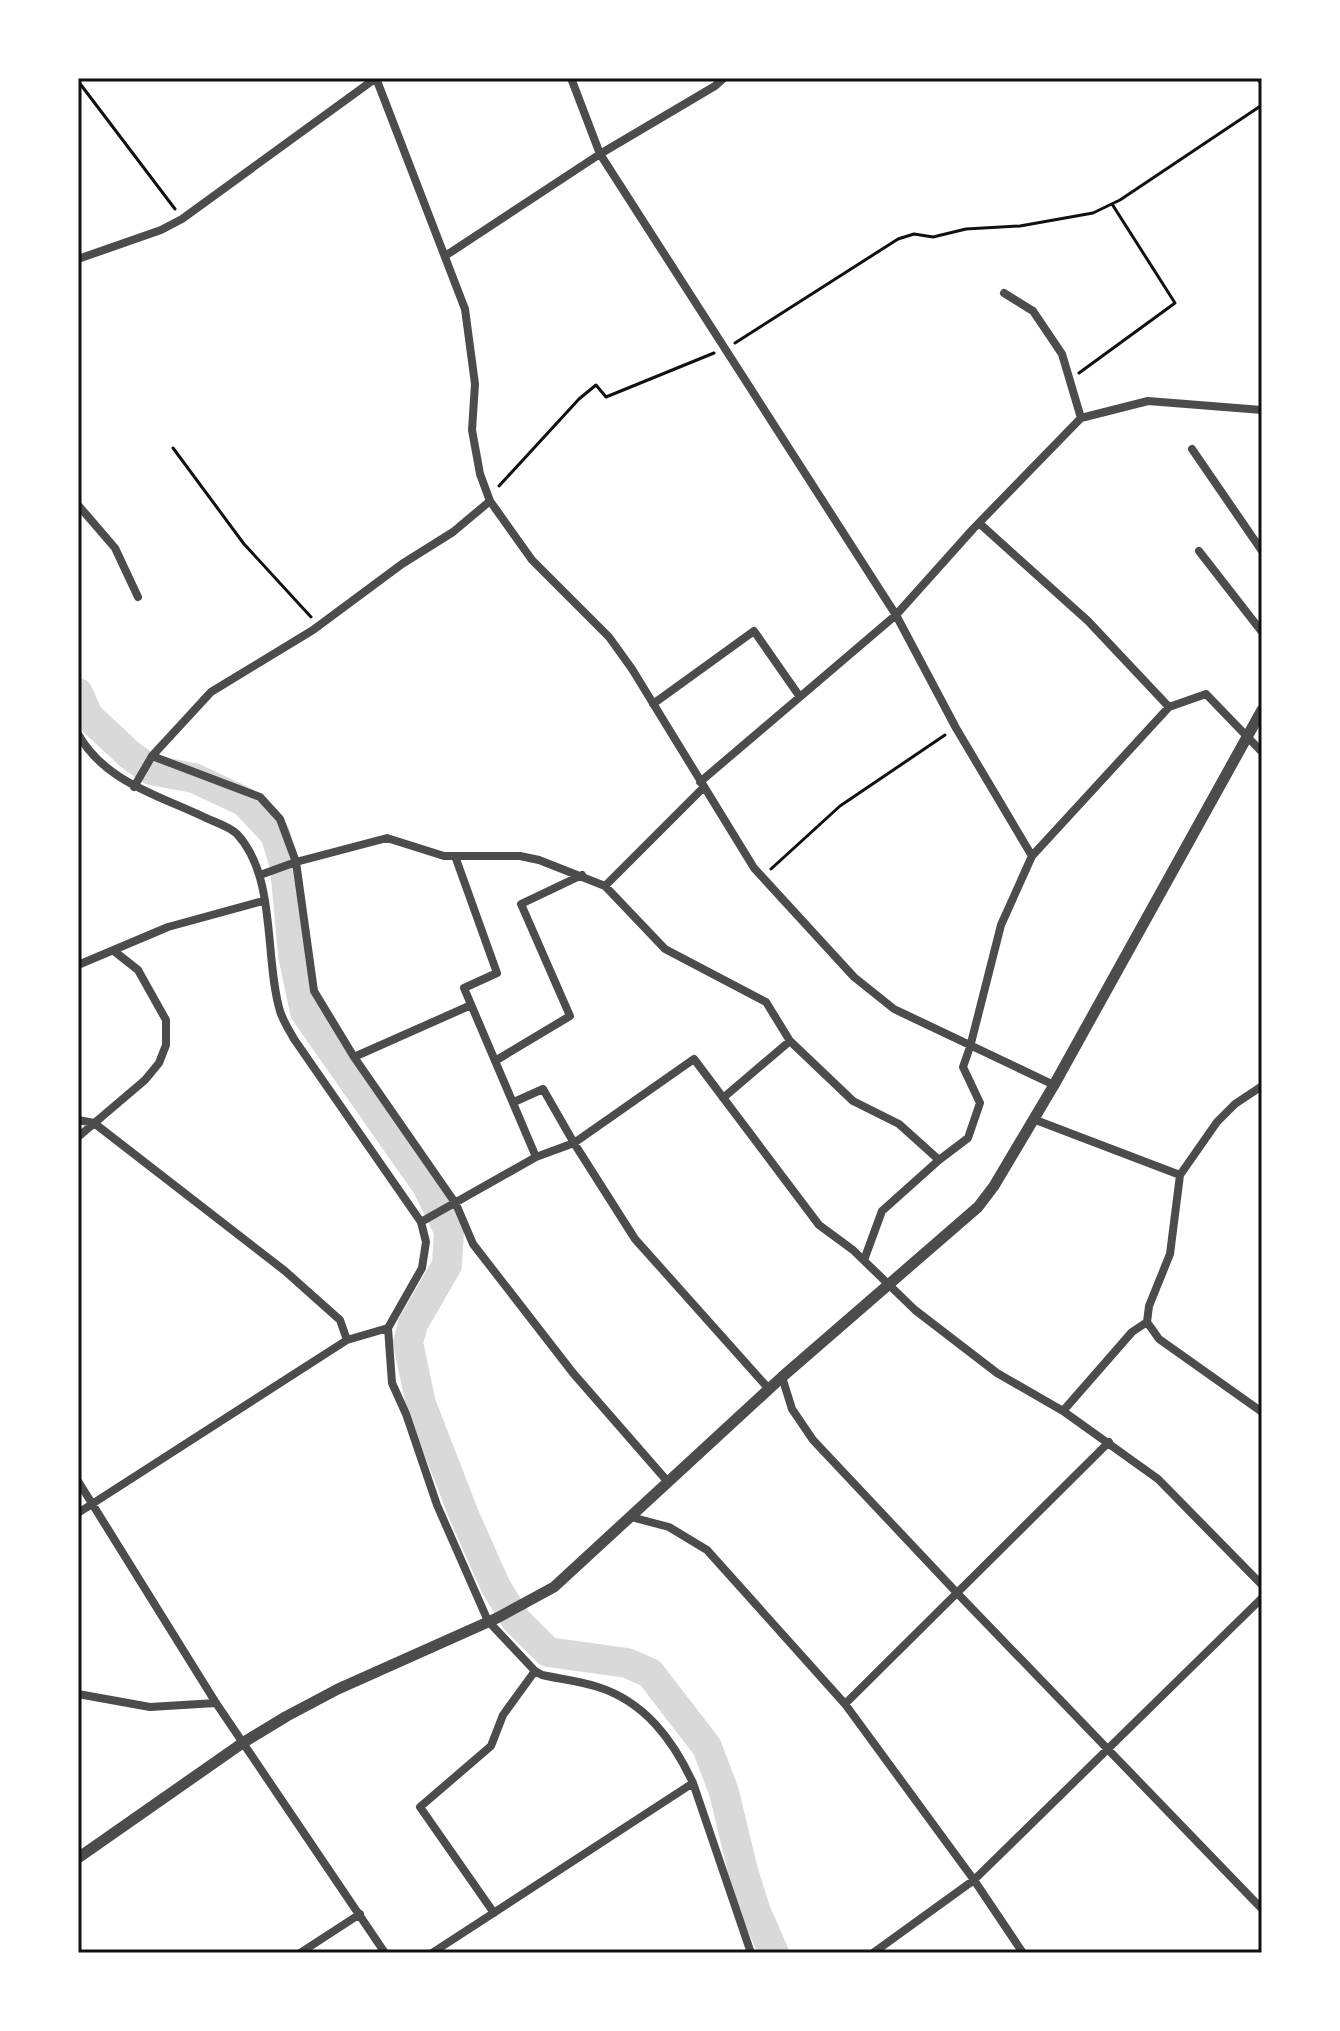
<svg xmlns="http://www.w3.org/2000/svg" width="1340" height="2031" font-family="Bitter,serif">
  <rect width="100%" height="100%" fill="#fff"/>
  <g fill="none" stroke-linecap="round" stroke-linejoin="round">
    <path stroke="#d9d9d9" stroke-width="30" d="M78 693 88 716 130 755 151 770 194 778 245 802 275 834 285 866 293 955 305 1012 427 1186 449 1231 447 1265 413 1324 408 1343 421 1404 464 1515 495 1585 516 1620 548 1652 627 1663 650 1673 707 1747 724 1792 743 1871 756 1912 774 1953"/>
    <path stroke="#111" stroke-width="3" d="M78 81 175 209
      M735 343 898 239 914 234 933 237 966 229 1020 226 1093 213 1120 200 1262 105
      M1079 373 1175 303 1112 204
      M173 448 244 544 311 617
      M499 486 579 399 596 385 606 397 714 353
      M771 869 840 806 945 735"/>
    <path stroke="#4c4c4c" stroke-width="8" d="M376 78 465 309 475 384 472 430 480 474 490 501 532 560 609 637 632 669 754 868 854 977 894 1009 1054 1085
      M571 78 600 154 896 615 956 728 1032 856
      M1260 78 1262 81
      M445 256 600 154 715 86 724 78
      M78 259 161 230 182 219 376 78
      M1081 418 1148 401 1262 410
      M1192 449 1262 551
      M78 505 115 548 138 597
      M979 523 1088 621 1169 707
      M1199 551 1262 632
      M653 704 754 631 800 697
      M78 734C105 782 158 795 204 817 214 822 229 826 237 834 277 877 264 957 280 1011 283 1021 289 1030 294 1039L421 1222 426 1242 422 1268 388 1328 392 1383 406 1414 437 1505 488 1621 535 1671 542 1675C560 1679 580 1681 598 1687 645 1702 673 1740 693 1783L751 1953
      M152 756 260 797 280 819 296 862 314 991 354 1057 456 1204 473 1244 573 1373 668 1482
      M700 782 896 615 973 529 1081 418 1062 354 1033 311 1004 293
      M134 787 152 756 211 692 313 630 402 564 453 532 490 501
      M455 856 497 973 464 988 536 1157
      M260 875 296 862 387 838 444 856H520L539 860 605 886 704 787
      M605 886 665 949 766 1002 790 1041 853 1101 899 1124 939 1160
      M78 965 168 927 263 901
      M354 1057 469 1006
      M495 1061 570 1016 521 904 582 875
      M1262 1086 1235 1104 1217 1122 1180 1175 1170 1254 1149 1306 1147 1322 1159 1339 1262 1412
      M723 1098 790 1041
      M514 1102 543 1089 574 1143 694 1059 819 1225 853 1250 915 1310 997 1373 1063 1411 1158 1479 1262 1585
      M1033 1119 1180 1175
      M78 1120 94 1123 285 1271 340 1320 347 1340 78 1513
      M78 1137 145 1080 159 1063 166 1045V1020L138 970 114 951
      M421 1222 536 1157 574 1143 635 1239 769 1389
      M864 1260 882 1211 939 1160 968 1138 980 1103 963 1067 970 1047 1001 925 1032 856 1169 707 1206 694 1262 752
      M347 1340 388 1328
      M782 1377 792 1409 813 1440 958 1594 1262 1909
      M1063 1411 1132 1332 1147 1322
      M78 1481 216 1703 385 1953
      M631 1517 669 1527 707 1550 845 1704 974 1880 1023 1953
      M78 1694 150 1707 216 1703
      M845 1704 1109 1442
      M494 1913 420 1807 491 1746 503 1715 535 1671
      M300 1953 360 1914
      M432 1953 693 1783
      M873 1953 974 1880 1262 1598"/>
    <path stroke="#4c4c4c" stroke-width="11" d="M78 1858 244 1742 287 1716 338 1689 497 1618 554 1587 782 1377 978 1207 994 1186 1054 1085 1262 710"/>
  </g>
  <rect width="1340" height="2031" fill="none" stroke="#ffffff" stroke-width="160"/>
  <rect x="80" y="80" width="1180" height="1871" fill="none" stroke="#111" stroke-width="3"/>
</svg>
